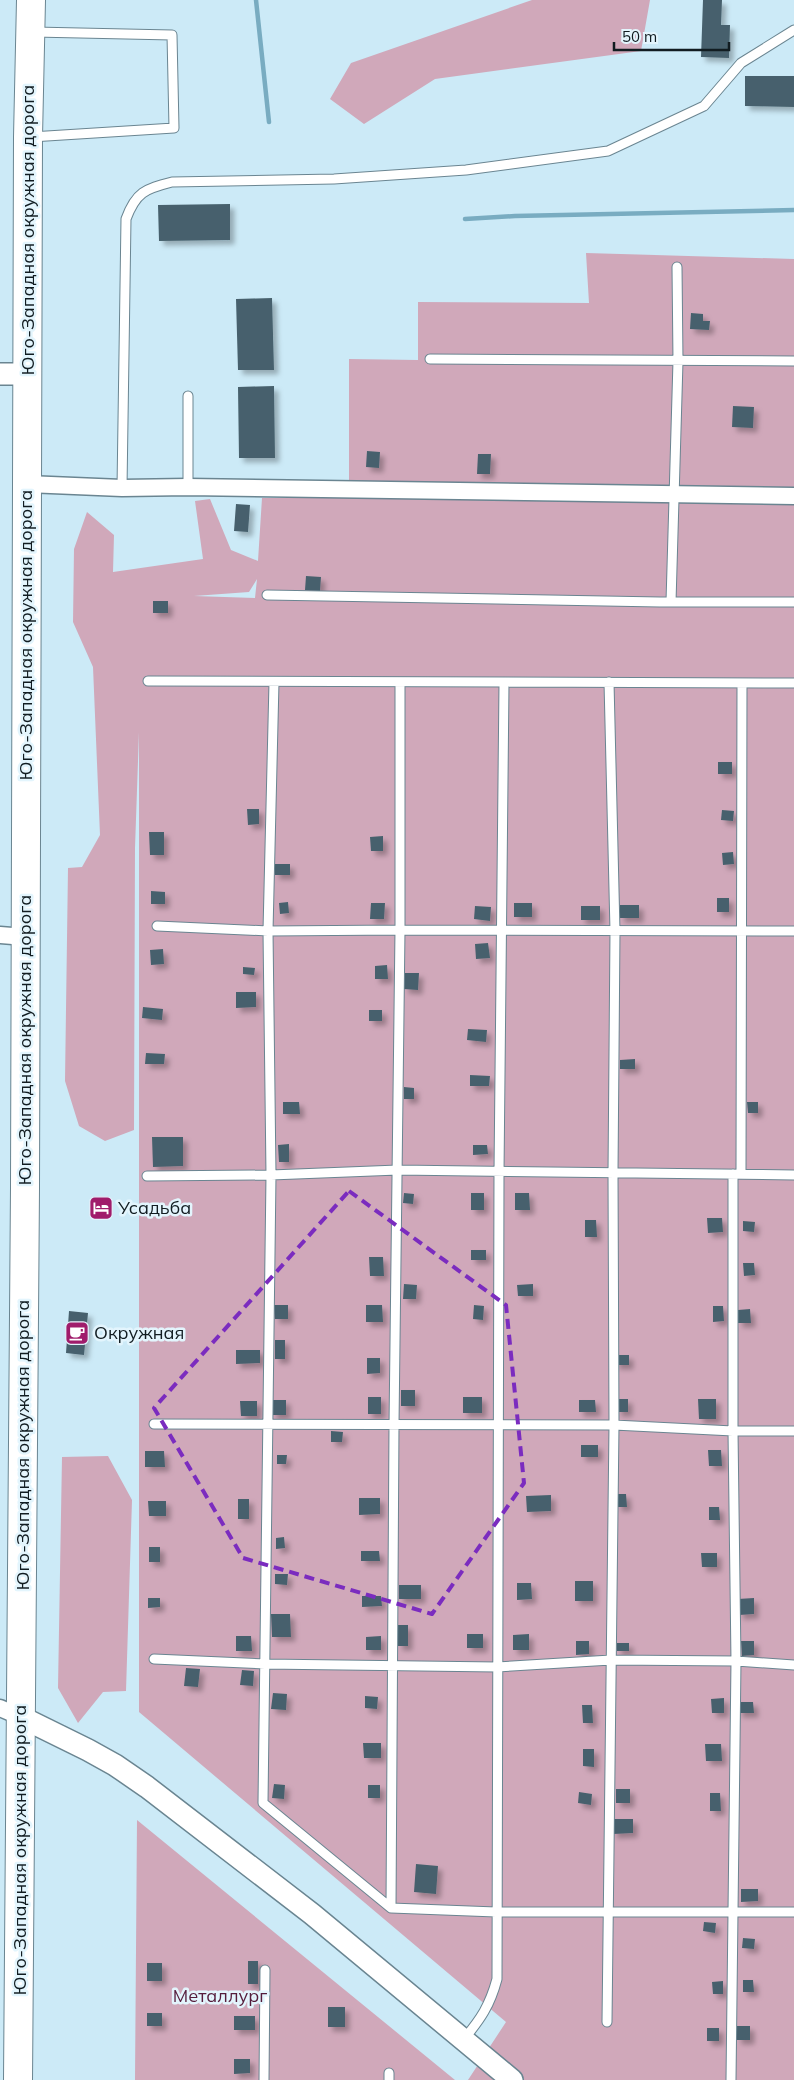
<svg xmlns="http://www.w3.org/2000/svg" width="794" height="2080" font-family="Mulish,sans-serif">
  <defs>
    <filter id="shadow"><feDropShadow dx="4.5" dy="4.5" stdDeviation="2.5" flood-color="#0004"/></filter>
  </defs>
  <rect width="100%" height="100%" fill="#cceaf7"/>
  <path fill="#d0a8ba" fill-rule="evenodd" d="M532 0H650L641 51 435 79 364 124 330 99 351 63Z
    M586 253 794 259V2080H468L506 2022 139 1712V732L135 848 134 1130 105 1141 79 1126 65 1081 68 868 82 867 100 835 93 667 73 622 74 549 87 512 114 535 113 572 203 559 195 501 210 499 231 550 258 561 262 498H349V359L418 360V302L589 303ZM257 579 255 598 194 596 249 592Z
    M108 1456 132 1500 126 1691 103 1692 78 1723 58 1688 62 1457Z
    M137 1820 455 2080H135Z"/>
  <g fill="none" stroke-linecap="round" stroke-linejoin="round">
    <path stroke="#79acc1" stroke-width="4.5" d="M256 0 269 122
      M465 219 515 216 794 210"/>
  </g>
  <path fill="#47616d" filter="url(#shadow)" d="M703 0H722L721 25H730L729 58 701 57Z
    M745 76H794V107L745 106Z
    M230 204V240L159 241 158 205Z
    M272 298 274 370H238L236 299Z
    M691 313 703 314V321H710L709 330 690 329Z
    M274 386 275 458H239L238 387Z
    M733 406 754 407 753 428 732 427Z
    M367 451 380 452 379 468 366 467Z
    M478 454H491L490 474H477Z
    M236 504 250 505 248 532 234 531Z
    M306 576 321 577 320 591 305 590Z
    M153 601H168V613H153Z
    M718 762H732V774H718Z
    M247 809H259V824L248 825Z
    M722 810 734 811 733 821 721 820Z
    M149 832H164V855H150Z
    M383 836V851H371L370 837Z
    M733 852 734 864 723 865 722 853Z
    M275 864H290V875H275Z
    M151 891 165 892V904H151Z
    M717 898H729V912H717Z
    M288 902 289 913 280 914 279 903Z
    M371 903H385L384 919H370Z
    M514 903H532V917H514Z
    M620 905H639V918H620Z
    M475 906 491 907 490 921 474 919Z
    M581 906H600V920H581Z
    M488 943 490 958 476 959 475 944Z
    M163 949 164 964 151 965 150 950Z
    M387 965 388 979H375V966Z
    M243 967 255 968 254 975 243 974Z
    M405 973H419L418 990 404 989Z
    M236 992H256V1007L236 1008Z
    M143 1007 163 1009 162 1020 142 1018Z
    M369 1010H382V1021H369Z
    M468 1029 487 1030 486 1042 467 1040Z
    M146 1053 165 1054 164 1064H145Z
    M635 1059V1069H620V1060Z
    M470 1075 490 1076 489 1086H470Z
    M404 1087 414 1088V1099H404Z
    M283 1102H299L300 1114H283Z
    M747 1102H758V1113H748Z
    M152 1137H183V1166L153 1167Z
    M289 1144V1162H279L278 1145Z
    M473 1145H487L488 1154 473 1155Z
    M404 1193 414 1194 413 1204 403 1203Z
    M471 1193H484V1210H471Z
    M515 1193H529L530 1210H515Z
    M707 1218H722L723 1232 708 1233Z
    M585 1220H596L597 1237H585Z
    M743 1221 755 1222 754 1232 743 1231Z
    M471 1250H486V1260H471Z
    M369 1257H383L384 1276H370Z
    M743 1263H754L755 1275 744 1276Z
    M404 1284 417 1285 416 1299H403Z
    M533 1284V1296H518L517 1285Z
    M274 1305H288V1319H275Z
    M366 1305H382L383 1322H366Z
    M474 1305 484 1306 483 1320 473 1319Z
    M713 1306H723L724 1321 713 1322Z
    M750 1309 751 1323H738V1310Z
    M69 1311 88 1313 84 1355 66 1353Z
    M275 1340H285V1359H275Z
    M236 1350H260V1363L236 1364Z
    M615 1355H629V1365H615Z
    M367 1358H380V1373L367 1374Z
    M401 1390H415V1406H401Z
    M368 1397H381V1414H368Z
    M463 1397H482V1413H463Z
    M617 1399H628V1412H617Z
    M698 1399H716V1419H699Z
    M272 1400H286V1415H272Z
    M579 1400H595L596 1412H579Z
    M240 1401H257V1416H241Z
    M331 1431 343 1432 342 1442H331Z
    M581 1445H598V1457H581Z
    M708 1450H721L722 1466H709Z
    M145 1451H164L165 1467H145Z
    M277 1455H287L286 1464H277Z
    M617 1494H626L627 1507H617Z
    M551 1495V1511L527 1512 526 1496Z
    M359 1498H380V1514L359 1515Z
    M238 1499H249V1519H238Z
    M148 1501H166V1516H149Z
    M709 1507H719L720 1520H709Z
    M284 1537 285 1548 276 1549V1538Z
    M149 1547H160V1562H149Z
    M361 1551H379L380 1561H361Z
    M701 1553H717V1567H702Z
    M275 1574H288L287 1585 275 1584Z
    M575 1581H593V1601H575Z
    M517 1583H531L532 1599 517 1600Z
    M399 1585H421V1599H399Z
    M362 1596H381L382 1606 362 1607Z
    M148 1598H160V1607L148 1608Z
    M754 1598V1614L739 1615 738 1599Z
    M271 1614H290L291 1637H272Z
    M398 1625H408V1646H398Z
    M467 1634H483V1648H467Z
    M529 1634V1650H513V1635Z
    M236 1636H251L252 1651H236Z
    M381 1636V1650H366V1637Z
    M576 1641H589V1654L576 1655Z
    M741 1641H754V1655L742 1656Z
    M617 1643H629V1651H617Z
    M186 1668 200 1669 198 1687 184 1686Z
    M242 1670 254 1671 253 1686 240 1685Z
    M273 1693 287 1694 286 1710 271 1709Z
    M365 1696 378 1697 377 1709 365 1708Z
    M724 1698V1713H712L711 1699Z
    M738 1702H753L754 1713H738Z
    M582 1705H592L593 1723H583Z
    M363 1743H381V1758H364Z
    M705 1744H721L722 1761H706Z
    M583 1749H594V1767L583 1766Z
    M274 1784 285 1785 284 1799 272 1798Z
    M368 1785H380V1798H368Z
    M616 1789H630V1803H616Z
    M579 1792 592 1794 591 1805 578 1803Z
    M710 1793H720L721 1811H710Z
    M612 1819H633V1833L613 1834Z
    M416 1864 438 1866 436 1894 414 1892Z
    M741 1889H758V1901L741 1902Z
    M704 1922 716 1923 715 1933 703 1931Z
    M743 1938 755 1939 754 1949 742 1948Z
    M248 1961H258V1984H248Z
    M147 1963H162V1981H147Z
    M743 1980H753L754 1992H743Z
    M723 1981V1994H713L712 1982Z
    M328 2007H345V2027H328Z
    M147 2013H162V2026H147Z
    M234 2016H255V2030H234Z
    M737 2026H750V2040H737Z
    M707 2028H719V2041H707Z
    M234 2059H250V2073L234 2074Z"/>
  <g fill="none" stroke-linecap="round" stroke-linejoin="round">
    <g stroke="#6a8591" stroke-width="11">
      <path id="service" d="M31 137 174 128 172 35 34 32
        M430 359 794 361
        M188 487V396
        M122 488 126 219C136 192 145 189 172 182L334 179 466 170 608 151 704 106 741 63 794 30
        M267 595 660 602H794
        M671 602 678 361 677 267
        M148 681 794 683
        M274 682 268 931 271 1175 263 1803 391 1908 496 1912H733L731 2080
        M400 682V930L794 931
        M157 926 268 931 400 930 394 1425 391 1908
        M733 1174V1431L736 1661 733 1912H794
        M741 1174 742 683
        M147 1176 271 1175 398 1170 794 1175
        M154 1424 614 1425 733 1431H794
        M154 1659 265 1664 497 1667 611 1660 736 1661 794 1665
        M607 2022 614 1425 613 1173 615 931 609 682
        M463 2040C481 2019 490 2005 497 1979L499 1172 504 683
        M389 2073V2080
        M264 2080 265 1970"/>
    </g>
    <g stroke="#6a8591" stroke-width="19">
      <path id="minor" d="M27 484 122 488 188 487 794 496
        M0 935 25 937
        M0 1708 21 1717"/>
    </g>
    <g stroke="#6a8591" stroke-width="24">
      <path id="tertiary" d="M0 374H27
        M21 1717 88 1750 115 1765 147 1787 312 1914 512 2080"/>
    </g>
    <g stroke="#6a8591" stroke-width="30">
      <path id="trunk" d="M18 2080 25 1188 28 137 31 0"/>
    </g>
    <use href="#service" stroke="#fff" stroke-width="9"/>
    <use href="#minor" stroke="#fff" stroke-width="16"/>
    <use href="#tertiary" stroke="#fff" stroke-width="21"/>
    <use href="#trunk" stroke="#fff" stroke-width="28"/>
  </g>
  <path fill="none" stroke="#7b2cbf" stroke-width="4" stroke-dasharray="10 6" stroke-linejoin="round" d="M349 1191 506 1305 524 1483 432 1614 243 1558 154 1408Z"/>
  <defs>
    <g id="hotel-square" transform="scale(1.25)"><rect x="-9" y="-9" width="18" height="18" rx="4" fill="#a01c6b" stroke="#e3f5fd"/><path d="M-6-4.5h1.5V1H6V5H4.5V3h-9V5H-6ZM-4 0a1.8 1.8 0 1 1 3.6 0ZM.5 0V-2.5h3Q6-2.5 6 0Z" fill="#fff"/></g>
    <g id="cafe-square" transform="scale(1.25)"><rect x="-9" y="-9" width="18" height="18" rx="4" fill="#a01c6b" stroke="#e3f5fd"/><path d="M-5.5-4.5H6V0H3Q3 3.5 0 3.5H-2.5Q-5.5 3.5-5.5 0ZM3-3.2v2h1.7v-2ZM-6 4.5H4V6H-6Z" fill="#fff"/></g>
  </defs>
  <g fill-rule="evenodd">
    <use href="#hotel-square" x="101" y="1208"/>
    <use href="#cafe-square" x="77" y="1333"/>
  </g>
  <g text-anchor="middle" stroke-width="5" stroke-linejoin="round" paint-order="stroke">
    <g font-size="18" fill="#111c21" stroke="#e3f5fd">
      <text transform="translate(28 230) rotate(-90)" y="6">Юго-Западная окружная дорога</text>
      <text transform="translate(26 635) rotate(-90)" y="6">Юго-Западная окружная дорога</text>
      <text transform="translate(25 1040) rotate(-90)" y="6">Юго-Западная окружная дорога</text>
      <text transform="translate(23 1445) rotate(-90)" y="6">Юго-Западная окружная дорога</text>
      <text transform="translate(20 1850) rotate(-90)" y="6">Юго-Западная окружная дорога</text>
    </g>
    <g font-size="18" fill="#111c21" stroke="#e3f5fd" text-anchor="start">
      <text x="118" y="1214">Усадьба</text>
      <text x="94" y="1339">Окружная</text>
    </g>
    <g font-size="18" fill="#551c3b" stroke="#e3f5fd">
      <text x="220" y="2002">Металлург</text>
    </g>
  </g>
  <path d="M614 42v8h115v-8" fill="none" stroke="#111c21" stroke-width="2.5"/>
  <text x="622" y="42" font-size="15" fill="#111c21" stroke="#e3f5fd" stroke-width="4" paint-order="stroke">50 m</text>
</svg>
